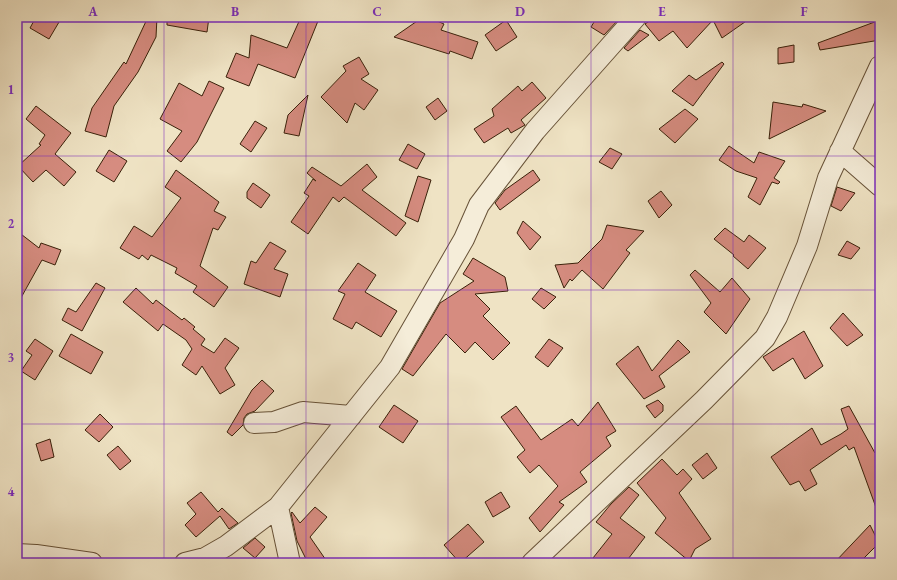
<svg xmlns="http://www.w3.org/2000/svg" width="897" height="580" font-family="'EB Garamond',serif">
  <rect width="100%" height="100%" fill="#efe3c4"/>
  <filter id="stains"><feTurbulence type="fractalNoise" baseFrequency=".005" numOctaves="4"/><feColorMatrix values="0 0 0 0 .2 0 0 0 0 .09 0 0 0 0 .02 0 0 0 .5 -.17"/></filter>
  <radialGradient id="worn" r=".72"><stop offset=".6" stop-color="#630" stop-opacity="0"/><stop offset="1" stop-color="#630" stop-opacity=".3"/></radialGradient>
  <path fill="#d68c80" stroke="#3a210a" d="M36 17H62L49 39 30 28Z
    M148 17H157L156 37 138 72 114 106 106 137 85 131 92 108 124 62 126 64Z
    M167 17H209L207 32 167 25Z
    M301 17H310L318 21 295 78 258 64 249 86 226 77 236 53 249 58 251 35 287 48Z
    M423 17H428L444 24 441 30 478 42 472 59 450 51 449 54 394 37Z
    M597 17H618L620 18 604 35 591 27Z
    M655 17H752L722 38 713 20 687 48 673 31 659 41 645 24Z
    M506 20 517 37 496 51 485 35Z
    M880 20V40L820 50 818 43Z
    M640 30 649 35 628 51 624 48Z
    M794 45V62L778 64V48Z
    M359 57 369 74 361 79 378 90 364 110 355 103 347 123 321 97 346 71 343 66Z
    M722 62 724 64 693 106 672 91 689 75 696 80Z
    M209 81 224 88 197 142 181 162 167 151 182 131 160 119 179 83 202 96Z
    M532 82 546 98 521 120 525 125 511 133 508 128 484 143 474 129 494 116 492 109 518 86 522 91Z
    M308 95 299 136 284 133 288 115Z
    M438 98 447 111 435 120 426 107Z
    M773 102 802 107 803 104 826 111 769 139Z
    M36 106 71 133 55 154 76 172 64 186 46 170 33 182 18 166 41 145 39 144 45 135 26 119Z
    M685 109 698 119 675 143 659 129Z
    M255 121 267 128 251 152 240 144Z
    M408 144 425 154 417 169 399 160Z
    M729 146 754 163 759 152 785 161 774 178 780 182 778 184 772 182 760 205 748 197 757 178 736 171 719 160Z
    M610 148 622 154 612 169 599 162Z
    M109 150 127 161 114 182 96 171Z
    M367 164 377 177 362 190 406 223 396 236 344 197 339 202 333 197 308 234 291 222 309 196 304 193 313 179 316 181 307 173 312 167 341 186Z
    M176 170 219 202 214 211 226 217 218 230 213 228 200 266 228 287 214 307 193 292 197 286 175 273 177 268 151 255 148 260 142 255 139 259 120 248 134 226 152 237 181 198 165 187Z
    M533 170 540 180 500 210 495 203 505 190Z
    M418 176 431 180 418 222 405 216Z
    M253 183 270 195 261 208 247 198V192Z
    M837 187 855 193 841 211 831 206Z
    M661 191 672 205 659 218 648 201Z
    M523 221 541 237 530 250 517 233Z
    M607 225 644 231 626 250 630 253 603 289 582 270 572 281 570 279 564 288 555 265 578 263 602 239Z
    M725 228 744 242 749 235 766 248 748 269 733 256 734 255 714 239Z
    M17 231 39 248 41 243 61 250 55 265 42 260 17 305Z
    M847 241 860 248 851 259 838 255Z
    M270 242 286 251 274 269 288 274 280 297 244 284 251 261 256 263Z
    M473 258 505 277 508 291 475 294 490 309 483 316 510 343 493 360 475 342 465 353 446 334 413 376 402 369 440 303 474 281 463 274Z
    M358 263 376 275 365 292 397 311 381 337 356 322 352 329 333 319 345 294 338 291Z
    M695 270 720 292 732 278 750 299 726 334 704 312 711 303 690 275Z
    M96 283 105 288 82 331 62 320 68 308 76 312Z
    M136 288 153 304 156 300 182 320 184 318 195 327 193 329 205 339 201 345 214 353 225 338 239 348 225 368 235 385 220 394 202 366 196 375 182 365 192 349 186 340 163 324 158 331 123 302Z
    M541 288 556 297 544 309 532 299Z
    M843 313 863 335 847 346 830 328Z
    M804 331 823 366 805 379 793 358 773 371 763 357Z
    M71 334 103 352 91 374 59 356Z
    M35 339 53 351 35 380 21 371 32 355 26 351Z
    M549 339 563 348 548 367 535 357Z
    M678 340 690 352 659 376 665 387 644 399 616 364 638 346 652 371Z
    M262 380 274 391 255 411 247 414 244 418 243 425 232 436 227 432 252 390Z
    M658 400 663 405V411L655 418 646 406Z
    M598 402 616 431 606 437 611 446 580 472 587 482 559 502 564 505 540 532 529 518 558 486 539 465 530 473 517 457 525 450 501 417 516 406 541 440 572 419 578 426Z
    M394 405 418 421 403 443 379 427Z
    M849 406 875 453 880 452V512L878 513 854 447 849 450 846 445 810 470 817 484 805 491 799 481 790 485 771 457 812 428 821 445 841 434 848 429 841 409Z
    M100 414 113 427 99 442 85 430Z
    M50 439 54 457 41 461 36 444Z
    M118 446 131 461 120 470 107 455Z
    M707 453 717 468 703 479 692 465Z
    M662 459 677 475 683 469 692 479 679 493 711 539 695 549 689 561 655 533 666 518 637 483Z
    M629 487 639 495 620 518 645 537 625 563H589L612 534 596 522 611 504Z
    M201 492 218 512 222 508 238 523 229 529 220 516 196 537 185 525 196 514 187 503Z
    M501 492 510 507 493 517 485 502Z
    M315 507 327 517 310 537 328 563H308L297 541 291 513 292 512 300 523Z
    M468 524 484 542 460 563 444 545Z
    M870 525 879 543 859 563H834Z
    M255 538 265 547 255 558 243 548Z"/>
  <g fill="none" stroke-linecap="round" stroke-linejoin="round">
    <g stroke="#675238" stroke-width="22">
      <path id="street" d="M840 151 880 186
        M254 423 274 422 303 412 351 416
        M278 507 290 563
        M17 554 36 555 92 563
        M185 563 205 558 226 546 278 507 390 367 464 239 479 205 535 131 636 17
        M532 563 704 400 765 338 777 317 807 246 828 178 880 66"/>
    </g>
    <use href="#street" stroke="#f5edd9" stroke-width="20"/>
  </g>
  <path fill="none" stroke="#7b2cbf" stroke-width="1" stroke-opacity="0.55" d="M164 17V563M306 17V563M448 17V563M591 17V563M733 17V563M17 156H880M17 290H880M17 424H880"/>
  <rect width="897" height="580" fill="none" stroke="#efe3c4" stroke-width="44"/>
  <rect x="22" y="22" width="853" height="536" fill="none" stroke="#7b2cbf" stroke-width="1.5"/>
  <g font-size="13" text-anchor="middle" font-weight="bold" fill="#7b2cbf">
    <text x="93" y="16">A</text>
    <text x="235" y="16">B</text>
    <text x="377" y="16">C</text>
    <text x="520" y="16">D</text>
    <text x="662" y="16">E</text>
    <text x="804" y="16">F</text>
    <text x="11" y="94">1</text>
    <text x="11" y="228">2</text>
    <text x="11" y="362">3</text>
    <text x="11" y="496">4</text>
  </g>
  <rect width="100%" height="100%" filter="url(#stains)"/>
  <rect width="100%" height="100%" fill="url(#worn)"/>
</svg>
